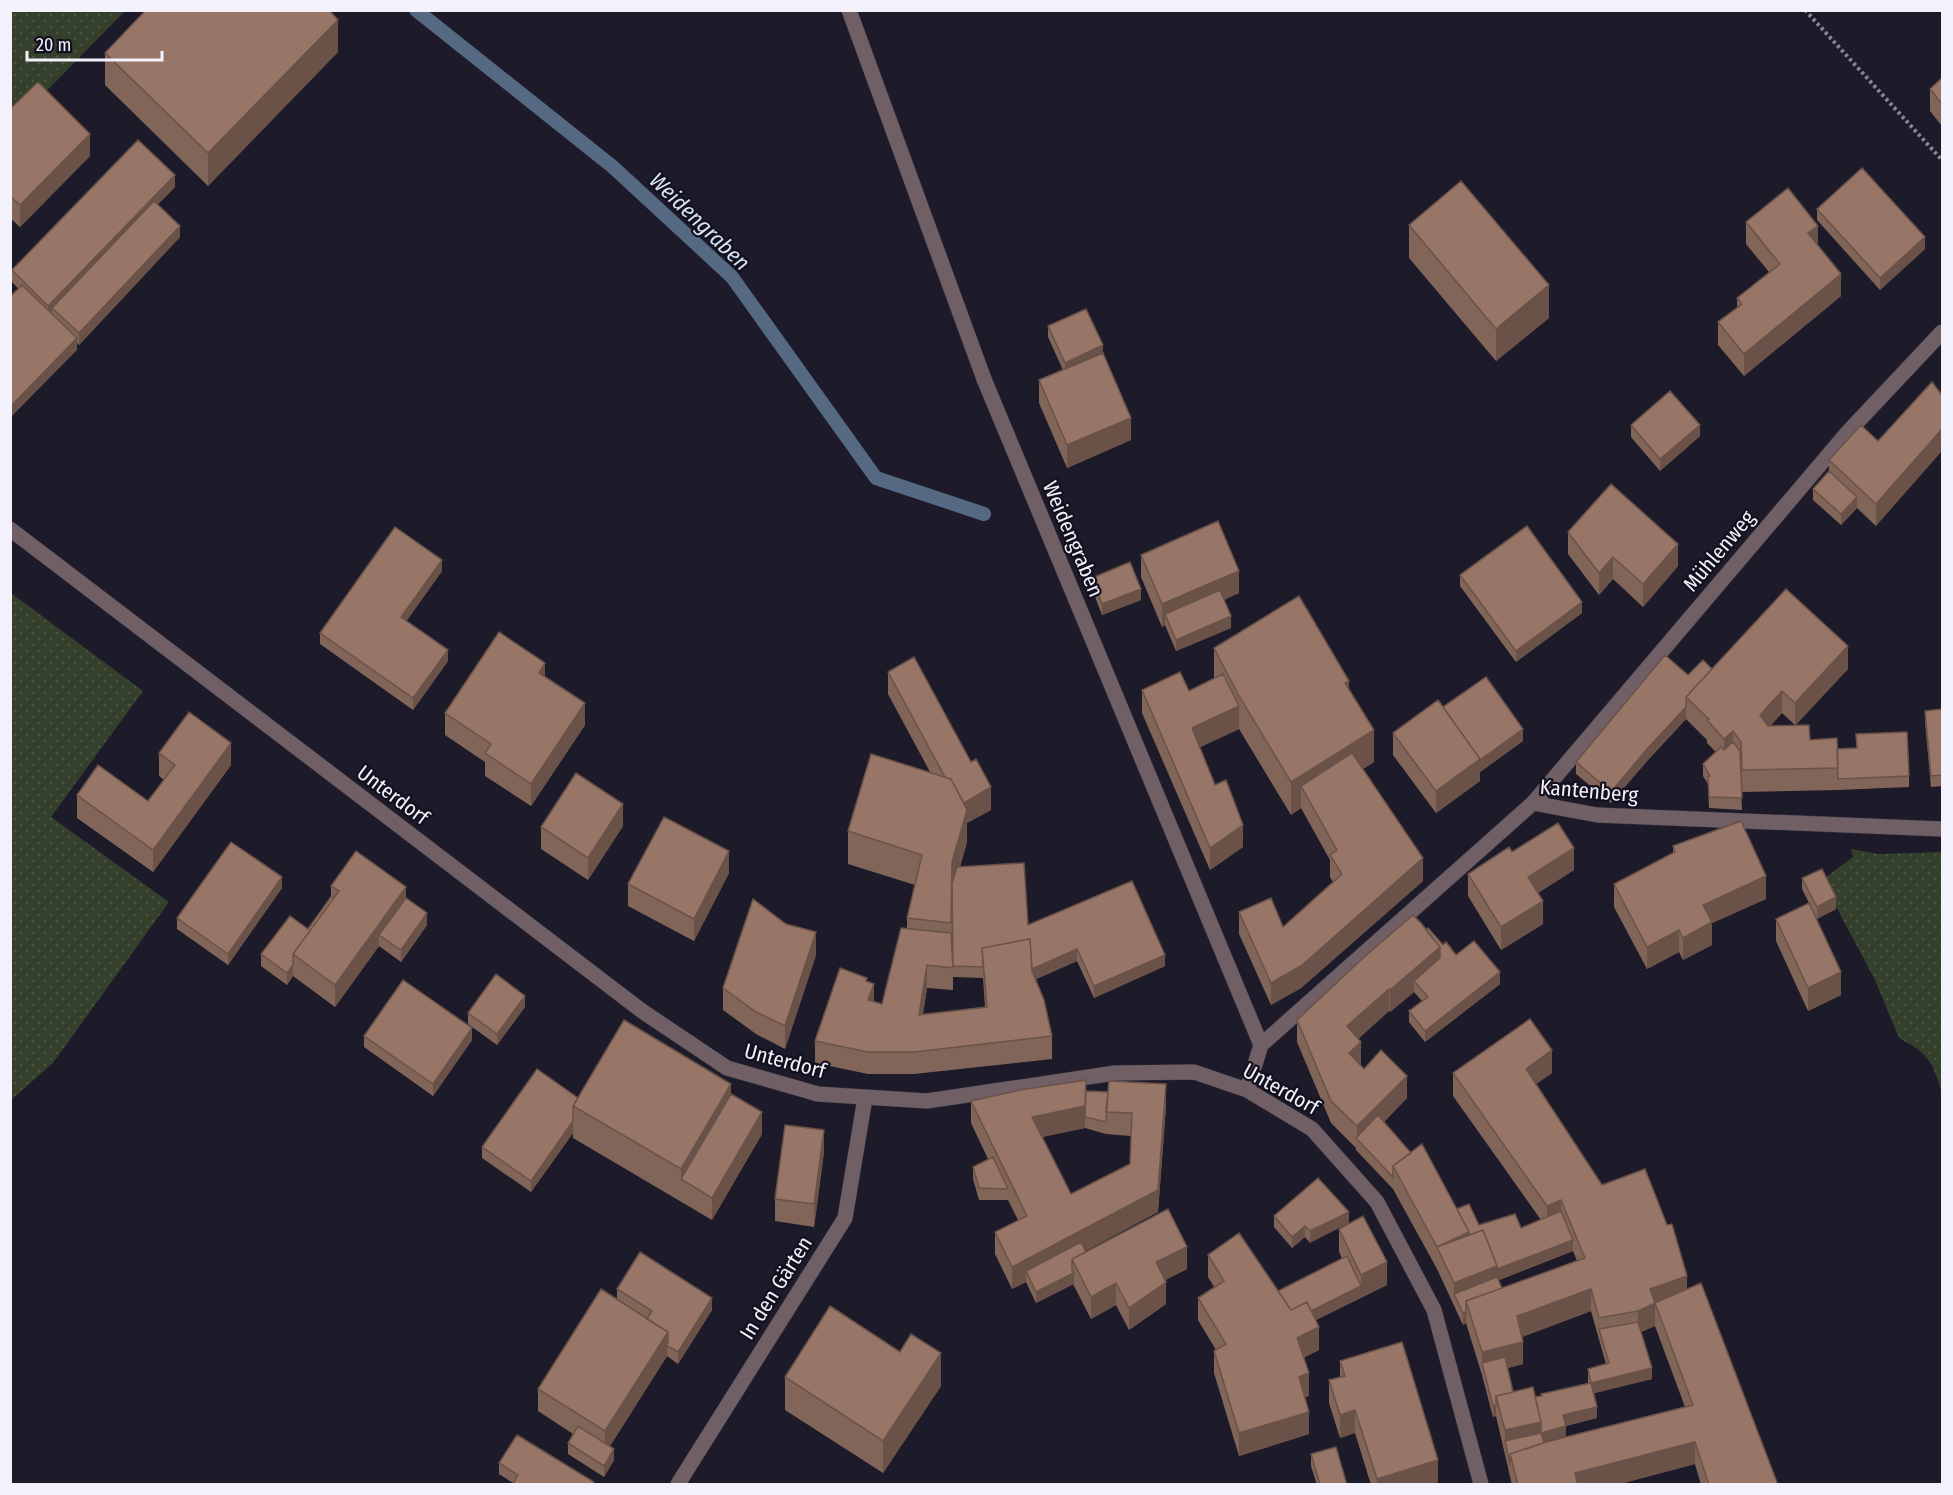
<svg xmlns="http://www.w3.org/2000/svg" width="1953" height="1495" font-family="'Fira Sans Condensed',sans-serif">
  <defs>
    <pattern id="grass-dots" width="8" height="8" patternUnits="userSpaceOnUse" patternTransform="scale(1.5)"><rect width="8" height="8" fill="#34402b"/><path d="M2 2h.1M6 6h.1" fill="none" stroke="#485340" stroke-width="1.8" stroke-linecap="round"/></pattern>
  </defs>
  <rect width="100%" height="100%" fill="#1d1a29"/>
  <path fill="url(#grass-dots)" d="M11 11H125L11 127Z
    M11 593 143 691 51 817 169 902 53 1063 11 1100Z
    M1851 849 1879 854 1942 852V1093C1932 1061 1929 1054 1899 1038L1875 980 1822 880 1853 857Z"/>
  <g fill="none" stroke-linecap="round" stroke-linejoin="round">
    <path stroke="#556983" stroke-width="14" d="M416 10 613 167 732 277 876 478 984 514"/>
    <g stroke="#373442" stroke-width="16">
      <path id="lane" d="M849 10 984 379"/>
    </g>
    <g stroke="#373442" stroke-width="16">
      <path id="street" d="M984 379 1261 1045
        M10 529 642 1011 727 1068 818 1094 927 1101 1115 1073 1194 1072 1247 1090 1312 1129 1377 1202 1434 1310 1481 1484
        M1533 803 1597 815 1942 829
        M1247 1090 1261 1045 1533 803 1847 433 1942 332
        M678 1484 845 1218 865 1098"/>
    </g>
    <path stroke="#888693" stroke-width="4" stroke-dasharray="3 3" stroke-linecap="butt" d="M1805 10 1942 160"/>
    <use href="#lane" stroke="#706065" stroke-width="15"/>
    <use href="#street" stroke="#706065" stroke-width="15"/>
  </g>
  <path fill="#826559" fill-rule="evenodd" d="M338 52 208 186 105 85V53Z
    M1942 78V126L1930 111V89Z
    M10 109 90 156 20 227 10 218Z
    M175 187 157 205 180 237 79 345 77 343V350L12 282V270Z
    M1817 209 1925 249 1880 290 1817 220Z
    M1746 222 1818 245 1841 296 1744 376 1718 345V322L1737 308V298L1769 272 1746 244Z
    M1409 225 1549 318 1496 361 1409 258Z
    M1048 326 1103 353 1131 440 1067 468 1039 403V380L1063 370 1048 337Z
    M1631 425 1700 436 1660 471 1631 437Z
    M1878 441 1876 526 1857 508 1841 525 1813 500V489L1829 471V460Z
    M1568 532 1678 566 1643 607 1613 579 1599 595 1568 554Z
    M1141 555 1239 593 1224 600 1231 628 1176 651 1165 625 1162 627 1141 577Z
    M442 571 406 621 448 661 413 710 320 644V633Z
    M1460 575 1582 613 1516 662 1460 586Z
    M1092 578 1141 600 1102 615 1092 589Z
    M1214 648 1349 689 1374 762 1363 769 1423 881 1301 988 1271 1005 1239 934V912L1283 927 1333 882 1330 877V860L1301 808 1291 815 1239 729 1200 747 1215 785 1243 847 1210 870 1142 713V690L1189 691 1214 678Z
    M1712 669H1848L1795 725 1810 740 1837 749 1909 776V787L1838 790 1742 792 1740 764 1742 810 1709 808 1708 784 1703 776V764L1716 752 1707 743V740L1686 719 1647 761 1611 803 1576 774V762L1688 675ZM1782 713 1795 725 1770 726Z
    M888 672 991 810 967 823V842L960 867 1028 925 1165 966 1094 998 1077 961 1036 979 1052 1036V1059L914 1074H868L815 1063V1041L867 982 874 1002 882 1004 907 928V918L915 885 848 864V831L930 772 888 694ZM953 977 983 978 985 1007 923 1014 927 988 953 990Z
    M545 676 585 725 531 806 485 776V762L445 735V713Z
    M1443 707 1523 741 1480 772V781L1436 813 1393 755V733Z
    M1942 709V786L1931 787 1925 722V711Z
    M159 753 231 765 153 872 77 818V795L148 801 164 780 159 776Z
    M623 826 588 880 541 849V827Z
    M1673 846 1766 899 1712 923V945L1683 960 1679 952 1647 969 1614 907V884L1673 853Z
    M1512 852 1574 870 1538 893 1543 924 1501 950 1468 896V874Z
    M729 873 694 941 628 906V884Z
    M1802 878 1836 909 1817 919 1841 995 1808 1011 1776 941V919L1809 903 1802 889Z
    M331 886 406 898 427 925 401 962 379 946 335 1007 293 976 287 985 261 966V954L308 929 331 897Z
    M282 888 228 965 177 929V918Z
    M1426 930 1443 945 1456 955 1500 984 1425 1042 1409 1022V1011L1422 1001 1414 992 1390 1012 1389 1011 1358 1039 1360 1064 1364 1069 1407 1098 1384 1122 1457 1209 1479 1225 1521 1228 1541 1220 1453 1096V1073H1552L1536 1084 1602 1185 1687 1289 1778 1485H1701L1695 1464 1616 1485H1512L1496 1416 1493 1417 1482 1375 1466 1323 1463 1325 1437 1269 1393 1189 1356 1150V1148L1331 1123 1297 1042V1020ZM1573 1251 1577 1261 1502 1288 1499 1280ZM1591 1311 1606 1364 1588 1369V1383L1541 1394V1396L1535 1397 1513 1392 1508 1368 1523 1364 1522 1337ZM1655 1326 1685 1407 1566 1437V1426L1597 1418 1594 1393 1652 1379 1641 1332Z
    M816 955 785 1049 756 1034 723 1010V988Z
    M525 1007 497 1045 468 1024V1013Z
    M364 1036 472 1040 433 1096 364 1047Z
    M1086 1091 1166 1107 1158 1212 1085 1251 1086 1252 1187 1269 1165 1280 1166 1304 1129 1330 1116 1305 1091 1319 1073 1284 1036 1303 1026 1282 1012 1289 995 1254V1232L1018 1220 1008 1200H979L973 1179V1167L988 1159 971 1123V1101ZM1085 1128 1106 1134 1131 1136 1130 1164 1071 1194 1042 1137Z
    M731 1094 762 1134 712 1220 573 1138V1133L531 1192 482 1158V1147L578 1098Z
    M824 1152 814 1227 775 1221V1199Z
    M1318 1178 1310 1243 1305 1237 1292 1248 1274 1227V1216Z
    M1339 1229 1387 1285 1316 1320 1319 1350 1303 1358 1309 1396 1305 1397 1309 1434 1239 1456 1214 1373V1351L1216 1350 1198 1320V1298L1214 1287 1208 1277V1255L1278 1291 1342 1259 1339 1251Z
    M617 1289 712 1310 678 1364 667 1356 610 1446 614 1460 604 1477 568 1454V1443L573 1434 538 1411V1389L617 1300Z
    M1340 1361 1438 1482 1430 1485H1371L1355 1433 1340 1438 1329 1403V1380L1340 1377Z
    M785 1377 941 1386 883 1473 785 1410Z
    M1311 1454 1347 1485H1317L1311 1466Z
    M499 1463 594 1485 513 1483 499 1474Z"/>
  <path fill="#6a5248" d="M338 20V52L208 186V153Z
    M90 134V156L20 227V205Z
    M175 175V187L55 311 52 308V313L48 317V306Z
    M180 226V237L79 345V333Z
    M1818 226V248L1808 233Z
    M1925 237V249L1880 290V278Z
    M1841 274V296L1744 376V354Z
    M1549 285V318L1496 361V329Z
    M77 338V350L10 418V407Z
    M1103 345V357L1065 374V363Z
    M1131 418V440L1067 468V445Z
    M1700 425V436L1660 471V459Z
    M1942 429V451L1876 526V504Z
    M1857 497V508L1841 525V514Z
    M1678 544V566L1643 607V584Z
    M1613 557V579L1599 595V573Z
    M442 560V571L401 629V617Z
    M1239 571V593L1169 623 1165 614V625L1162 627V604Z
    M1141 589V600L1102 615V604Z
    M1582 602V613L1516 662V651Z
    M1231 616V628L1176 651V640Z
    M1848 646V669L1795 726V703Z
    M448 650V661L413 710V698Z
    M545 663V685L539 673Z
    M1349 681V713L1345 683Z
    M1782 691V713L1760 738V715Z
    M585 703V725L531 806V784Z
    M1239 706V729L1192 751V728Z
    M1686 707V719L1647 761 1611 803V792L1647 749Z
    M1523 729V741L1480 772V781L1436 813V791Z
    M1374 730V762L1310 802 1301 786V808L1291 815V782Z
    M1733 731V754L1724 761V739Z
    M231 743V765L153 872V850Z
    M991 787V810L967 823V842L952 895V862L960 805Z
    M623 804V826L588 880V858Z
    M1243 825V847L1210 870V848Z
    M1574 848V870L1528 899V877Z
    M729 851V873L694 941V919Z
    M1423 858V881L1301 988 1271 1005V983Z
    M1766 876V899L1712 923V945L1683 960V938L1703 905Z
    M282 877V888L228 965V954Z
    M406 887V909L379 935V946L335 1007V985Z
    M1836 897V909L1817 919V907Z
    M1543 901V924L1501 950V927Z
    M427 913V925L401 962V950Z
    M1679 930V952L1647 969V947Z
    M816 932V955L785 1049V1026Z
    M1440 947V969L1414 981V992L1390 1012V990Z
    M1077 949V961L1032 981V969Z
    M1165 955V966L1094 998V986Z
    M293 965V976L287 985V973Z
    M927 965V988L919 1037V1015Z
    M1500 972V984L1425 1042V1031Z
    M1841 972V995L1808 1011V988Z
    M874 984V1006L868 1000Z
    M1389 989V1011L1347 1049V1026Z
    M525 996V1007L497 1045V1034Z
    M472 1028V1040L433 1096V1084Z
    M1361 1042V1064L1349 1075V1053Z
    M1552 1050V1073L1526 1091V1069Z
    M1407 1076V1098L1361 1144 1357 1139V1126Z
    M731 1084V1117L681 1179V1169Z
    M1166 1084V1107L1158 1212 1031 1280 1026 1271V1282L1012 1289V1267L1158 1190Z
    M1085 1106V1128L1032 1139V1117Z
    M762 1112V1134L712 1220V1198Z
    M573 1121V1133L531 1192V1181Z
    M824 1130V1152L814 1227V1204Z
    M1561 1200V1223L1547 1229V1206Z
    M1349 1212V1223L1310 1243V1231Z
    M1305 1226V1237L1292 1248V1237Z
    M1469 1232V1254L1437 1247V1269V1247Z
    M1573 1240V1251L1497 1281 1454 1294V1283L1497 1266Z
    M1187 1247V1269L1156 1285V1262Z
    M1387 1262V1285L1361 1297V1275Z
    M1074 1273V1284L1036 1303V1292Z
    M1687 1276V1299L1655 1303V1326L1638 1333V1311L1650 1289Z
    M1166 1282V1304L1129 1330V1308Z
    M1116 1283V1305L1091 1319V1297Z
    M1361 1286V1297L1291 1332V1321Z
    M1591 1289V1311L1517 1339V1316Z
    M712 1298V1310L678 1364V1352Z
    M1466 1312V1323L1463 1325V1313Z
    M1319 1327V1350L1297 1360V1338Z
    M668 1332 667 1356 605 1454V1431Z
    M1523 1342V1364L1485 1374 1482 1363V1375V1352Z
    M941 1353V1386L883 1473V1441Z
    M1652 1368V1379L1591 1394V1383Z
    M1309 1373V1396L1299 1399V1377Z
    M1496 1405V1416L1493 1417V1406Z
    M1597 1407V1418L1563 1426V1415Z
    M1355 1410V1433L1340 1438V1415Z
    M1309 1412V1434L1239 1456V1433Z
    M1541 1422 1566 1426V1438L1507 1452 1505 1441V1430Z
    M1695 1442V1464L1616 1485H1575V1473Z
    M614 1449V1460L604 1477V1466Z
    M1438 1460V1482L1430 1485H1377V1479Z"/>
  <path fill="#977567" stroke="#6a5248" stroke-width="1.5" d="M146 10H329L338 20 208 153 105 53Z
    M1942 78V104L1930 89Z
    M38 82 90 134 20 205 10 196V109Z
    M138 140 175 175 48 306 12 270Z
    M1862 168 1925 237 1880 278 1817 209Z
    M1461 181 1549 285 1496 329 1409 225Z
    M1788 188 1818 226 1808 233 1841 274 1744 354 1718 322 1742 304 1737 298 1780 264 1746 222Z
    M154 201 180 226 79 333 52 308Z
    M22 285 77 338 10 407V297Z
    M1086 309 1103 345 1065 363 1048 326Z
    M1103 353 1131 418 1067 445 1039 380Z
    M1932 382 1942 395V429L1876 504 1829 460 1861 425 1878 441Z
    M1670 391 1700 425 1660 459 1631 425Z
    M1829 471 1857 497 1841 514 1813 489Z
    M1611 484 1678 544 1643 584 1613 557 1599 573 1568 532Z
    M1218 521 1239 571 1162 604 1141 555Z
    M1527 526 1582 602 1516 651 1460 575Z
    M395 527 442 560 401 617 448 650 413 698 320 633Z
    M1130 562 1141 589 1102 604 1092 578Z
    M1786 589 1848 646 1795 703 1782 691 1760 715 1768 726 1809 725 1810 740 1837 738 1838 768 1742 770 1741 742 1733 731 1724 739 1707 720 1709 719 1686 697Z
    M1220 590 1231 616 1176 640 1165 614Z
    M1299 596 1349 681 1345 683 1374 730 1291 782 1239 696 1214 648Z
    M499 632 545 663 539 673 585 703 531 784 485 753 491 744 445 713Z
    M1665 655 1688 675 1703 660 1712 669 1686 697V707L1647 749 1611 792 1576 762Z
    M914 657 971 762 976 759 991 787 964 803 951 779 945 777 888 672Z
    M1180 672 1189 691 1223 674 1239 706 1192 728 1215 785 1226 780 1243 825 1210 848 1142 690Z
    M1486 677 1523 729 1480 760V759L1443 707Z
    M1438 700 1480 759 1436 791 1393 733Z
    M1942 709V775L1931 776 1925 711Z
    M189 712 231 743 153 850 77 795 98 765 148 801 175 765 159 753Z
    M1907 732 1909 776 1838 779 1837 749 1857 748 1856 734Z
    M1733 742 1740 751 1742 798 1709 797 1708 776H1710L1703 764 1721 747 1724 750Z
    M1352 753 1423 858 1301 966 1271 983 1239 912 1271 898 1283 927 1342 874 1330 855 1337 850 1301 786Z
    M871 754 951 779 967 810 952 862 951 923 907 918 922 855 848 831Z
    M576 773 623 804 588 858 541 827Z
    M664 817 729 851 694 919 628 884Z
    M1741 821 1766 876 1703 905 1712 922 1683 938 1679 930 1647 947 1614 884 1675 852 1673 846Z
    M1558 823 1574 848 1528 877 1543 901 1501 927 1468 874 1509 847 1512 852Z
    M231 842 282 877 228 954 177 918Z
    M356 851 406 887 335 985 293 954 339 891 331 886Z
    M1024 863 1028 925 1132 881 1165 955 1094 986 1077 949 1032 969 1030 939 982 948 983 967 953 966 952 883 957 867Z
    M1822 869 1836 897 1817 907 1802 878Z
    M331 897 334 898 293 954V965L287 973 261 954 290 916 308 929Z
    M406 898 427 913 401 950 379 935Z
    M753 899 786 924 816 932 785 1026 756 1012 723 988Z
    M1809 903 1841 972 1808 988 1776 919Z
    M1413 915 1421 923 1440 947 1390 990 1389 989 1347 1026 1361 1042 1349 1053 1364 1069 1381 1050 1407 1076 1357 1126 1331 1101 1297 1020 1362 959Z
    M901 928 951 933 953 968 927 965 919 1015 987 1007 982 948 1030 939 1032 971 1044 1000 1052 1036 914 1052H868L815 1041 840 968 867 978 866 981 874 984 868 1000 882 1004Z
    M1428 928 1443 945 1446 942 1456 955 1474 941 1500 972 1425 1031 1409 1011 1428 997 1414 981 1440 958V947L1426 930Z
    M496 974 525 996 497 1034 468 1013Z
    M403 980 472 1028 433 1084 364 1036Z
    M1530 1019 1552 1050 1526 1069 1602 1185 1645 1169 1667 1225 1672 1224 1687 1276 1650 1289 1655 1303 1701 1283 1778 1485H1709L1695 1442 1575 1473 1578 1485H1518L1510 1454 1546 1442 1693 1405 1655 1303 1638 1311 1599 1318 1591 1289 1517 1316 1523 1342 1482 1352 1466 1301 1585 1258 1561 1200 1547 1206 1453 1073Z
    M624 1020 731 1084 681 1169 573 1106Z
    M537 1069 578 1098 573 1106V1121L531 1181 482 1147Z
    M1086 1080 1085 1106 1032 1117 1071 1194 1130 1164 1132 1113 1106 1112 1109 1081 1166 1084 1158 1190 1012 1267 995 1232 1027 1216 971 1101 1020 1090Z
    M1086 1091 1108 1092 1106 1122 1085 1117Z
    M731 1094 762 1112 712 1198 681 1179Z
    M1378 1115 1411 1153 1393 1166V1177L1356 1138Z
    M785 1125 824 1130 814 1204 775 1199Z
    M1422 1144 1469 1232 1437 1247 1393 1166Z
    M993 1157 1008 1189 979 1188 973 1167Z
    M1318 1178 1349 1212 1310 1231 1305 1226 1292 1237 1274 1216Z
    M1469 1204 1479 1225 1515 1214 1521 1228 1561 1211 1573 1240 1497 1269V1266L1483 1230 1469 1235V1232L1457 1209Z
    M1168 1209 1187 1247 1156 1262 1166 1282 1129 1308 1116 1283 1091 1297 1072 1259Z
    M1363 1216 1387 1262 1361 1275 1339 1229Z
    M1483 1230 1497 1266 1454 1283 1437 1247Z
    M1239 1233 1291 1310 1307 1302 1319 1327 1297 1338 1309 1373 1299 1377 1309 1412 1239 1433 1214 1351 1226 1344 1198 1298 1224 1281 1208 1255Z
    M1081 1242 1086 1252 1072 1259V1270L1074 1273 1036 1292 1026 1271Z
    M640 1252 712 1298 678 1352 666 1345 668 1343V1332L647 1319 652 1311 617 1289Z
    M1347 1256 1361 1286 1311 1311 1307 1302 1291 1310 1278 1291Z
    M1497 1277 1502 1288 1466 1301V1312L1463 1313 1454 1294Z
    M601 1289 668 1332 605 1431 538 1389Z
    M830 1306 900 1352 911 1334 941 1353 883 1441 785 1377Z
    M1638 1322 1652 1368 1591 1383 1588 1369 1609 1363 1599 1329Z
    M1402 1342 1438 1460 1377 1479 1355 1410 1340 1415 1329 1380 1345 1376 1340 1361Z
    M1505 1357 1513 1392 1496 1396V1405L1493 1406 1482 1363Z
    M1591 1383 1597 1407 1563 1415 1566 1426 1541 1433V1422L1535 1397 1542 1396 1541 1394Z
    M1533 1387 1541 1422 1505 1430 1496 1396Z
    M578 1426 614 1449 604 1466 568 1443Z
    M1541 1433 1544 1443 1510 1454V1465L1505 1441Z
    M517 1435 594 1482 593 1485H512L518 1475 499 1463Z
    M1336 1447 1347 1485H1320L1311 1454Z"/>
  <g text-anchor="middle" stroke-width="4.5" stroke-linejoin="round" paint-order="stroke">
    <g font-size="21" fill="#f3f1fc" stroke="#14111f">
      <text transform="translate(1073 539) rotate(67)" y="7">Weidengraben</text>
      <text transform="translate(1719 551) rotate(-50)" y="7">Mühlenweg</text>
      <text transform="translate(1589 791) rotate(5)" y="7">Kantenberg</text>
      <text transform="translate(393 795) rotate(37)" y="7">Unterdorf</text>
      <text transform="translate(785 1061) rotate(15)" y="7">Unterdorf</text>
      <text transform="translate(1281 1089) rotate(29)" y="7">Unterdorf</text>
      <text transform="translate(776 1288) rotate(-58)" y="7">In den Gärten</text>
    </g>
    <g font-size="22" font-style="italic" fill="#d6e5f8" stroke="#14111f">
      <text transform="translate(700 221) rotate(44)" y="8">Weidengraben</text>
    </g>
  </g>
  <rect width="1953" height="1495" fill="none" stroke="#f3f1fc" stroke-width="24"/>
  <path d="M27 51v9h135v-9" fill="none" stroke="#f3f1fc" stroke-width="3"/>
  <text x="36" y="51" font-size="18" fill="#f3f1fc" stroke="#14111f" stroke-width="4.5" paint-order="stroke">20 m</text>
</svg>
